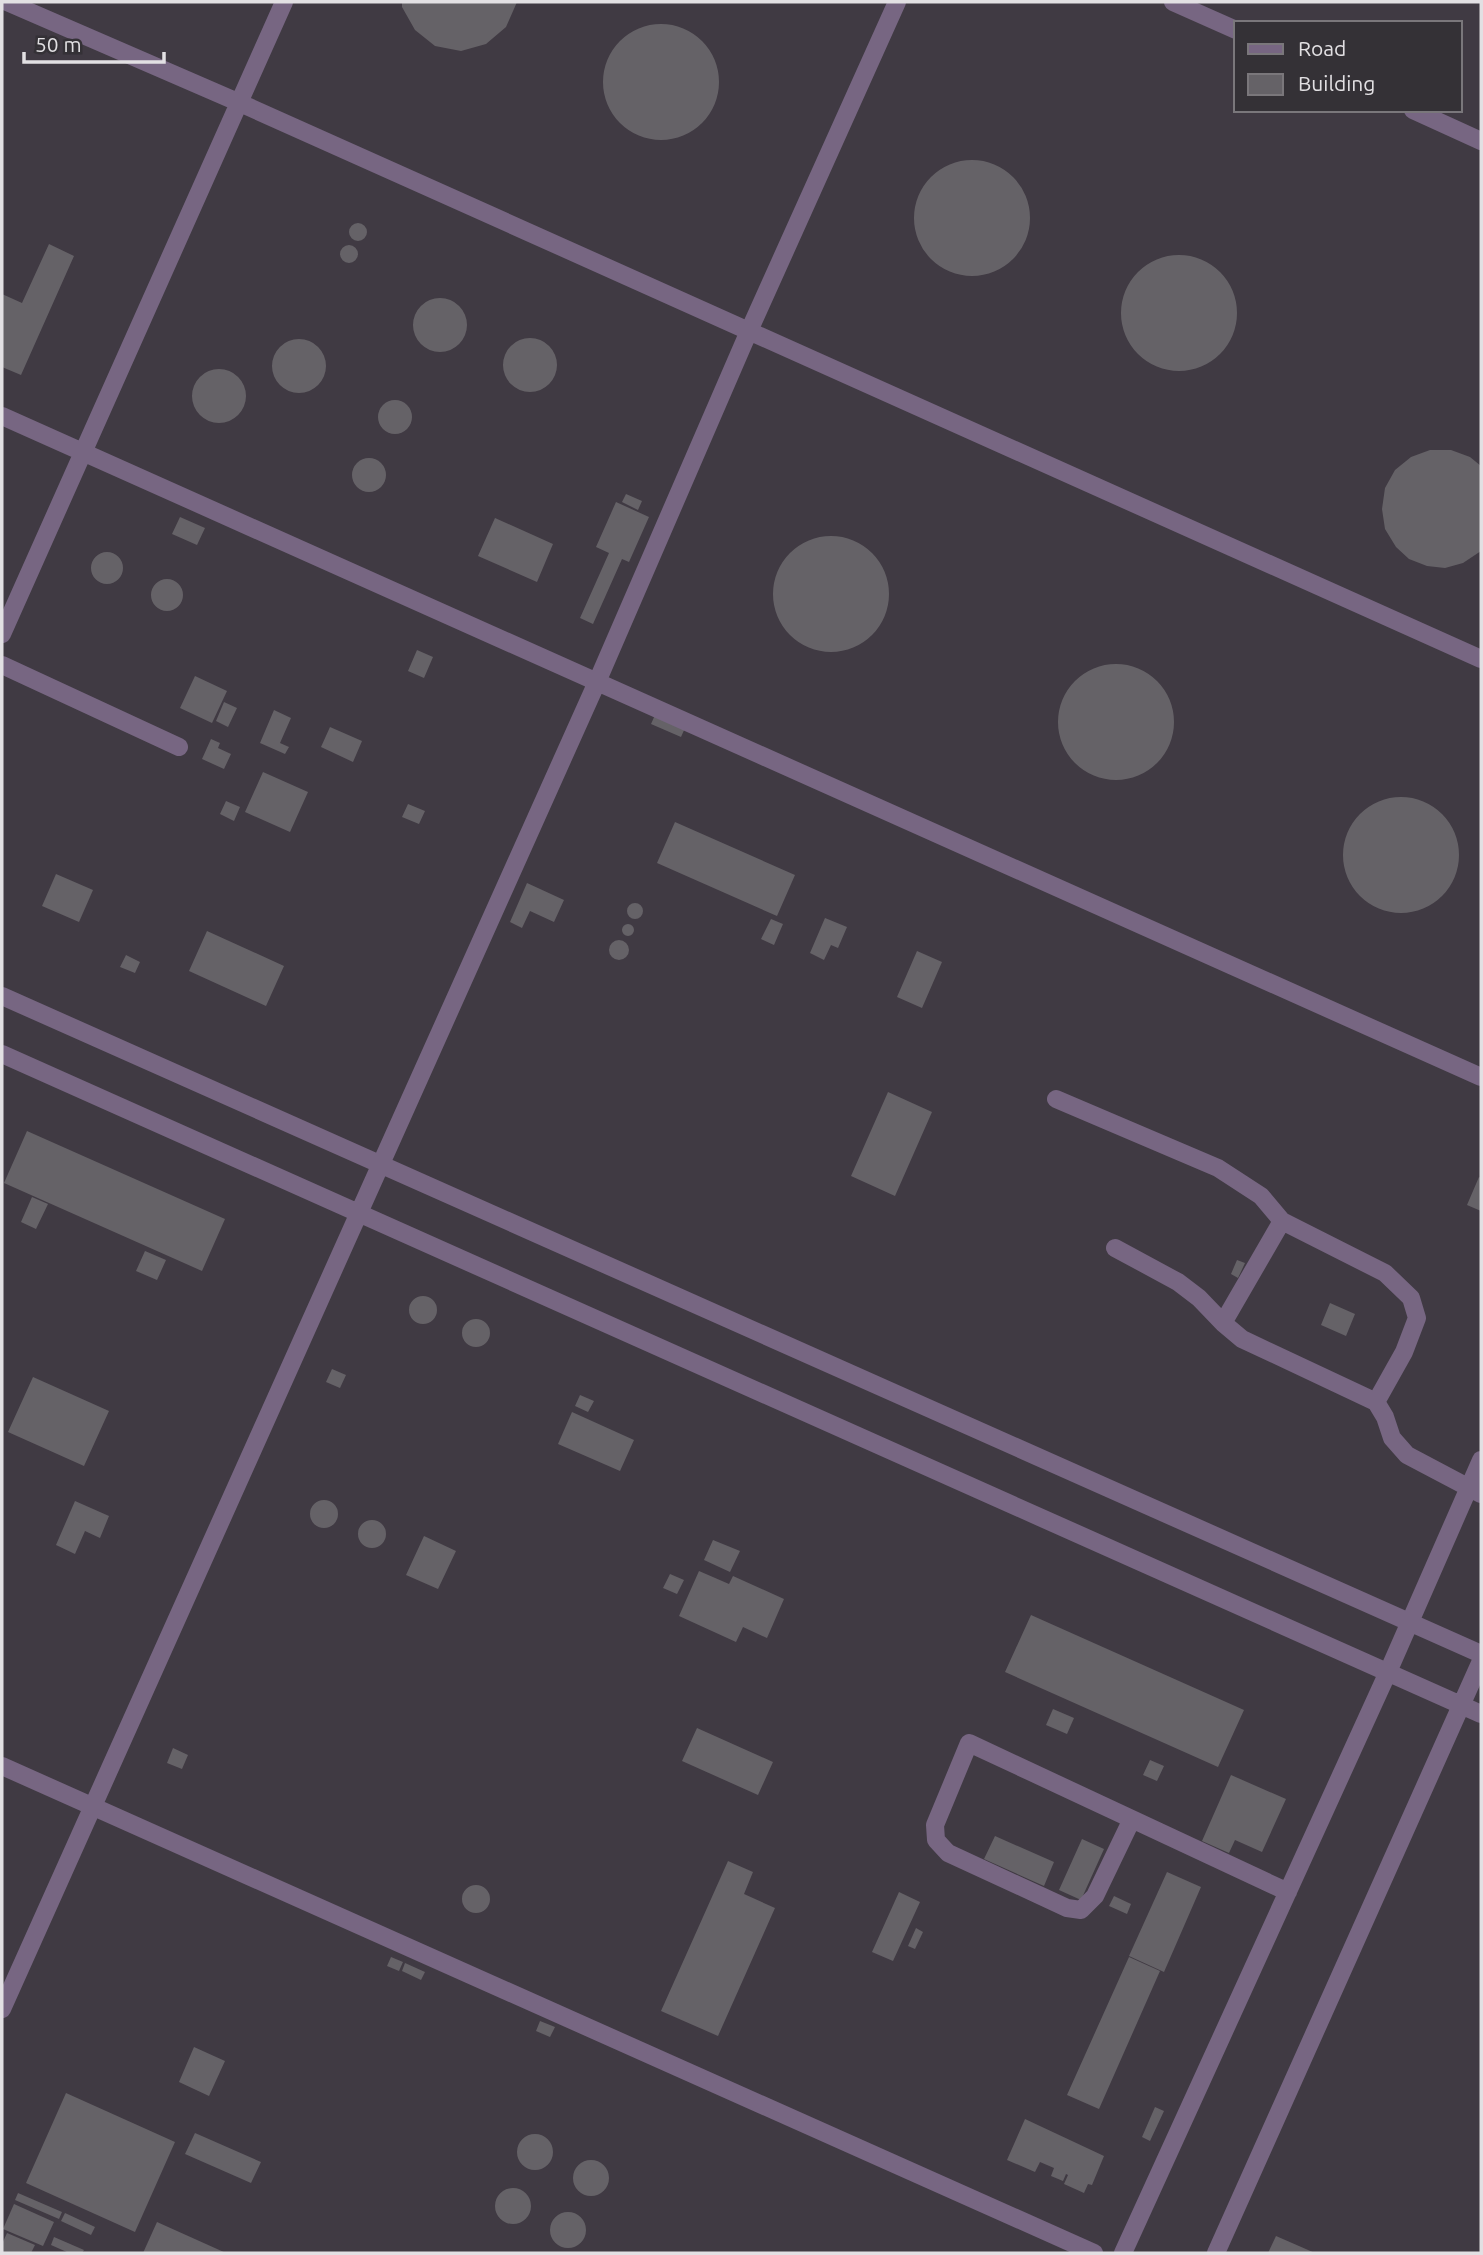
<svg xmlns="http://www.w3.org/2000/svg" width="1483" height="2255" font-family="Ubuntu,sans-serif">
  <rect width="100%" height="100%" fill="#343136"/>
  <path fill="#403a43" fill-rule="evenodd" d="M2 2H1481V2253H2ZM1236 23H1460V110H1236Z"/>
  <path fill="#656267" d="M402 2H517L506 27 486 44 461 51 435 46 415 30 402 7Z
    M603 82a58 58 0 1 1 116 0a58 58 0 1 1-116 0Z
    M914 218a58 58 0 1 1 116 0a58 58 0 1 1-116 0Z
    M349 232a9 9 0 1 1 18 0a9 9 0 1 1-18 0Z
    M49 244 74 256 21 375 2 367V294L22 303Z
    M340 254a9 9 0 1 1 18 0a9 9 0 1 1-18 0Z
    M1121 313a58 58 0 1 1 116 0a58 58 0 1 1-116 0Z
    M413 325a27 27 0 1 1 54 0a27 27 0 1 1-54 0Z
    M503 365a27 27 0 1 1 54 0a27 27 0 1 1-54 0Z
    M272 366a27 27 0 1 1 54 0a27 27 0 1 1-54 0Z
    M192 396a27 27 0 1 1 54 0a27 27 0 1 1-54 0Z
    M378 417a17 17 0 1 1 34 0a17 17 0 1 1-34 0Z
    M1430 450H1451L1470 457 1481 466V551L1463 563 1445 568 1427 566 1409 559 1396 547 1385 529 1382 509 1385 488 1395 470 1411 457Z
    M352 475a17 17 0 1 1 34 0a17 17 0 1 1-34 0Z
    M626 494 642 501 638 510 622 502Z
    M616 502 649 517 629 562 622 559 593 624 580 618 609 553 596 547Z
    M180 517 205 528 197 545 172 534Z
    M495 518 553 544 537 582 478 556Z
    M773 594a58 58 0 1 1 116 0a58 58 0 1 1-116 0Z
    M91 568a16 16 0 1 1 32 0a16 16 0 1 1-32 0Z
    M151 595a16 16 0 1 1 32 0a16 16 0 1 1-32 0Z
    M417 650 433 657 424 678 408 671Z
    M1058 722a58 58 0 1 1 116 0a58 58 0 1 1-116 0Z
    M195 676 227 691 212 723 180 708Z
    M224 702 237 708 228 727 216 721Z
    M274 710 291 718 280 743 289 747 285 754 260 743Z
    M655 715 685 728 681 737 651 724Z
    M330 727 362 741 353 762 321 747Z
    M211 739 220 743 218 748 231 754 224 769 202 759Z
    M263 772 308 792 290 832 245 812Z
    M1343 855a58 58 0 1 1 116 0a58 58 0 1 1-116 0Z
    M226 801 240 807 234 821 220 814Z
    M408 804 425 811 419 824 402 817Z
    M675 822 795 875 777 916 657 863Z
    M56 874 93 890 79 922 42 906Z
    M527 883 564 900 554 922 530 911 522 928 510 922Z
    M627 911a8 8 0 1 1 16 0a8 8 0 1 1-16 0Z
    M825 918 847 927 838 948 831 945 824 960 810 953Z
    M771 919 783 924 774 945 761 939Z
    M622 930a6 6 0 1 1 12 0a6 6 0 1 1-12 0Z
    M207 931 284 966 266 1006 189 971Z
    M609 950a10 10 0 1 1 20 0a10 10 0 1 1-20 0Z
    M917 951 942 962 922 1008 897 997Z
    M126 955 140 962 135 973 120 967Z
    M888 1092 932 1112 895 1196 851 1176Z
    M27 1131 225 1219 202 1271 4 1183Z
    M1479 1177 1481 1178V1211L1467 1205Z
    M32 1197 48 1204 36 1229 21 1222Z
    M145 1251 166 1260 157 1280 136 1271Z
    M1237 1260 1245 1263 1238 1278 1231 1274Z
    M409 1310a14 14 0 1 1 28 0a14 14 0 1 1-28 0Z
    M1330 1303 1355 1314 1346 1336 1321 1325Z
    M462 1333a14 14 0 1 1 28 0a14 14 0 1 1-28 0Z
    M332 1369 346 1375 340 1388 326 1382Z
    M33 1377 109 1411 84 1466 8 1432Z
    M580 1395 594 1401 588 1412 575 1406Z
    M572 1412 634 1440 620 1471 558 1444Z
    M310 1514a14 14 0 1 1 28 0a14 14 0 1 1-28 0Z
    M75 1501 109 1516 100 1538 85 1531 75 1554 56 1545Z
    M358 1534a14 14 0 1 1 28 0a14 14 0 1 1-28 0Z
    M424 1536 456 1551 438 1589 406 1575Z
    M713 1540 740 1551 730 1572 704 1560Z
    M699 1571 729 1584 733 1576 784 1599 767 1638 743 1627 736 1642 679 1616Z
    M670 1574 684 1580 677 1594 663 1588Z
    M1031 1615 1244 1710 1218 1767 1005 1672Z
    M1053 1709 1074 1718 1067 1734 1046 1725Z
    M697 1728 773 1762 758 1795 682 1761Z
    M173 1748 188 1755 182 1769 167 1763Z
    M1150 1760 1164 1766 1157 1781 1143 1775Z
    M1231 1775 1286 1799 1262 1852 1235 1840 1229 1853 1202 1841Z
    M995 1836 1054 1862 1044 1886 984 1859Z
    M1082 1839 1104 1849 1081 1900 1059 1890Z
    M728 1861 753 1872 744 1894 775 1908 718 2036 661 2011Z
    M1167 1872 1201 1887 1164 1972 1129 1956Z
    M462 1899a14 14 0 1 1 28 0a14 14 0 1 1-28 0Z
    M899 1892 920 1902 893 1961 872 1952Z
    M1114 1896 1131 1904 1127 1914 1109 1906Z
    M916 1928 923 1932 915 1949 908 1946Z
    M391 1957 403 1962 399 1971 387 1966Z
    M1129 1957 1160 1971 1099 2109 1067 2095Z
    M405 1963 425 1972 421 1980 402 1971Z
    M540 2021 555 2027 550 2037 536 2031Z
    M194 2047 225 2061 209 2096 179 2082Z
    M66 2093 175 2142 135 2232 26 2183Z
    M1155 2107 1164 2111 1150 2141 1142 2137Z
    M1025 2119 1104 2156 1092 2185 1088 2184 1084 2193 1064 2184 1068 2175 1066 2174 1063 2181 1051 2176 1054 2168 1040 2162 1035 2172 1007 2160Z
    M195 2133 261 2162 251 2183 185 2154Z
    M517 2152a18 18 0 1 1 36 0a18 18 0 1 1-36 0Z
    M573 2178a18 18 0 1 1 36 0a18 18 0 1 1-36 0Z
    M495 2206a18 18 0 1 1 36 0a18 18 0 1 1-36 0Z
    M18 2193 62 2212 59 2219 15 2200Z
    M14 2204 54 2222 43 2246 3 2229Z
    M550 2230a18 18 0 1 1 36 0a18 18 0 1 1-36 0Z
    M65 2213 95 2227 91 2235 61 2221Z
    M157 2222 226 2253H143Z
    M7 2233 35 2245 31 2253 2 2252V2244Z
    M1276 2236 1315 2253H1268Z
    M54 2237 84 2250 82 2253H69L51 2245Z"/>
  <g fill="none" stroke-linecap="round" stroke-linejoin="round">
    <path stroke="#776682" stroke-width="18" d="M7 2 240 103 1481 659
      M1173 2 1236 30
      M1413 110 1481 141
      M2 416 1481 1077
      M2 634 284 2
      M2 665 179 747
      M2 996 1481 1654
      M2 1054 1481 1714
      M1056 1099 1218 1168 1261 1196 1282 1221 1385 1273 1411 1298 1417 1318 1404 1352 1376 1402
      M1115 1248 1178 1282 1199 1298 1223 1323 1242 1339 1376 1402 1385 1417 1392 1438 1407 1455 1481 1494
      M1223 1323 1282 1221
      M2 1766 1094 2253
      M1132 1819 1095 1896 1081 1910 1067 1908 948 1853 936 1840 935 1825 969 1743 1288 1892
      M2 2009 597 682 749 331 897 2
      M1123 2253 1388 1672 1481 1460
      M1216 2253 1481 1661"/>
  </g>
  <rect width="1483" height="2255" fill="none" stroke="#e2e0e3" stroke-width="7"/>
  <rect x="1234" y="21" width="228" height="91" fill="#343136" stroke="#7a777b" stroke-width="2"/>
  <rect x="1248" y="44" width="35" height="10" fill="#776682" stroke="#7a777b" stroke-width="2"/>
  <text x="1298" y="56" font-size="21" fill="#e2e0e3">Road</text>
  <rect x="1248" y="74" width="35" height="21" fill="#656267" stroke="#7a777b" stroke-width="2"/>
  <text x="1298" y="91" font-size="21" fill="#e2e0e3">Building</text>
  <path d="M24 52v10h140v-10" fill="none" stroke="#e2e0e3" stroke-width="3.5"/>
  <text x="35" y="52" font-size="21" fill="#e2e0e3" stroke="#343136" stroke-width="5" paint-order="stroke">50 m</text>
</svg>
